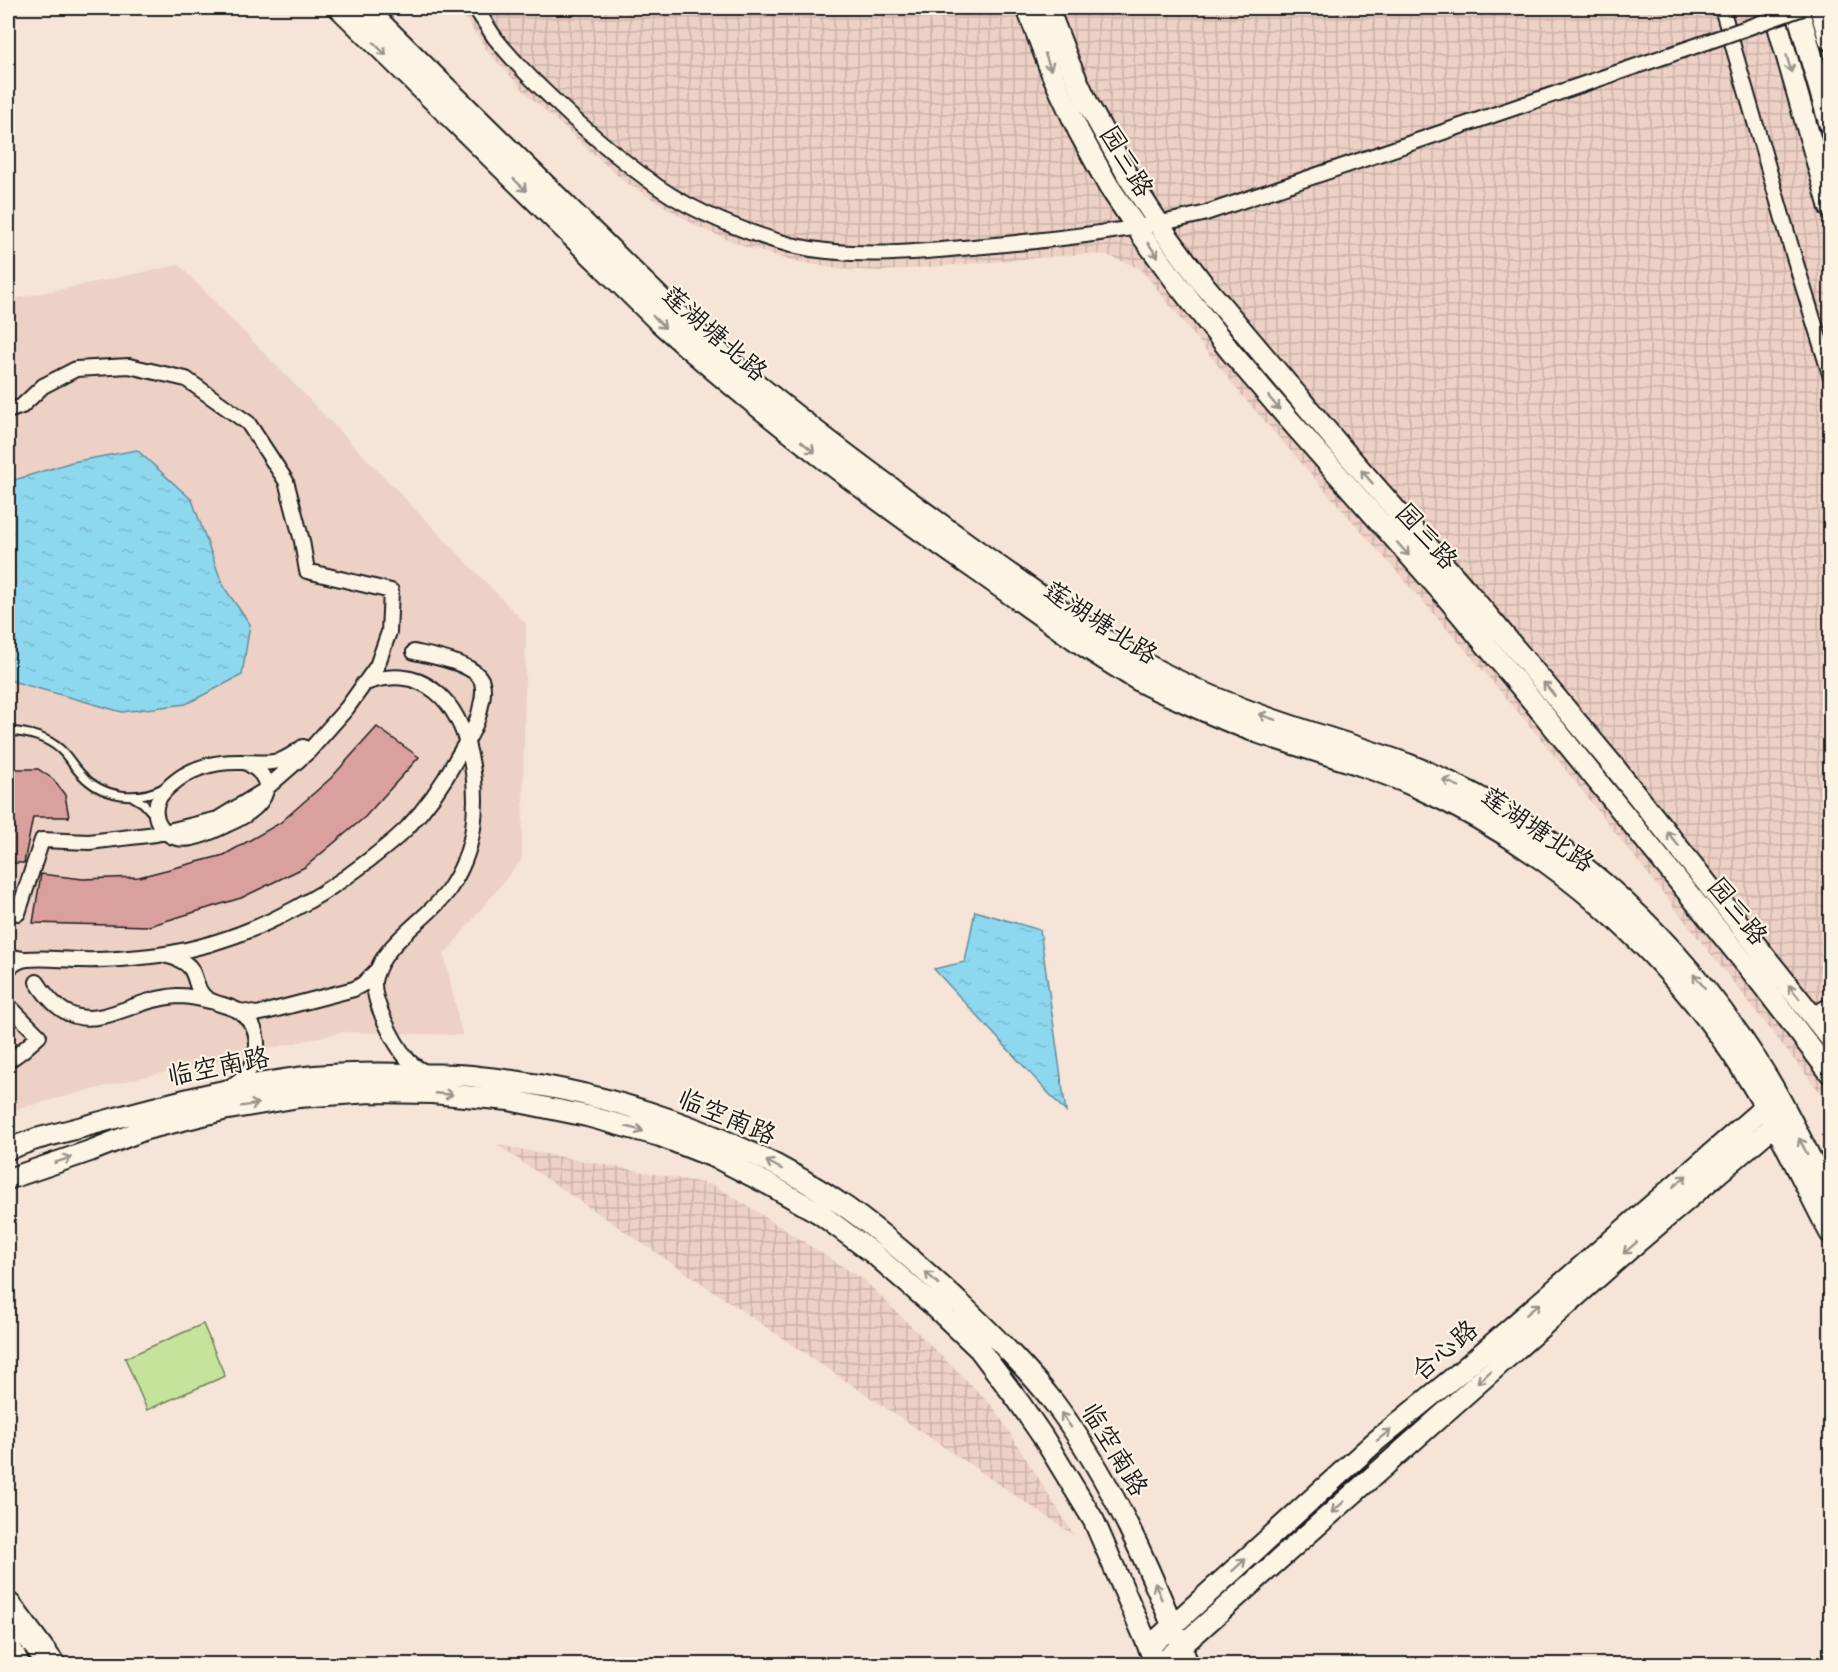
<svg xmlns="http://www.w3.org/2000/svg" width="1838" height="1672" font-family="'Indie Flower','LXGW WenKai TC',sans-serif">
  <defs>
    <pattern id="industrial-grid" width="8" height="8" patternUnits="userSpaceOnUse" patternTransform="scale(1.5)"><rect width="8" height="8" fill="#edd0c6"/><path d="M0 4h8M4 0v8" fill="none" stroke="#cbb2aa"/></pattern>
    <pattern id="water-ripples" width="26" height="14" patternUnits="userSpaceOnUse" patternTransform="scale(1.5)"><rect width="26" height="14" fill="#8ed8ef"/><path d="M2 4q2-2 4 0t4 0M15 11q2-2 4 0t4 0" fill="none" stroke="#7ab9cc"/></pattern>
  </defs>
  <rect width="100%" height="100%" fill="#f5e4d7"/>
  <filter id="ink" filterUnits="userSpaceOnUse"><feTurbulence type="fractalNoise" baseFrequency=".0167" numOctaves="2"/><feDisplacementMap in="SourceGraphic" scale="12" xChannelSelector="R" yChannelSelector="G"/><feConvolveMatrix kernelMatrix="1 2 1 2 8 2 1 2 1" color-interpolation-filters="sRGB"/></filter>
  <g filter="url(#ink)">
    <path fill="#edd0c6" d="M179 265 526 624 522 859 444 955 462 1035 343 1032 126 1081 8 1111V300Z"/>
    <path fill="url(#industrial-grid)" d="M458 8H1830V1111L1819 1091 1550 750 1462 646 1245 399 1141 269 1107 255 1084 254 881 271 838 269 790 260 746 247 700 228 625 182 529 96 489 53Z
      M497 1145 714 1185 864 1280 994 1408 1074 1535Z"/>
    <path fill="#c6e39b" stroke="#71805c" stroke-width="1.5" d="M203 1324 225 1376 147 1410 125 1358Z"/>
    <path fill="url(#water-ripples)" stroke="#608d9b" stroke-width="1.5" d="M137 450 192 500 223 586 250 624 242 675 186 704 122 712 8 680V482L72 462Z
      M975 911 1040 930 1066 1112 934 969 965 962Z"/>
    <path fill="#daa09d" stroke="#1c1c1c" stroke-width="1.5" d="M377 727 419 757 365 817 305 867 241 898 149 926 33 923 41 874 83 879 139 877 224 855 280 823 331 778Z
      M8 769H38L53 779 65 795 69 817H33L24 863H8Z"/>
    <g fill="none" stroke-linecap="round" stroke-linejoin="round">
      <g stroke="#1c1c1c" stroke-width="11">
        <path id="lane" d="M8 731C26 732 45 736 60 749 68 756 73 766 81 774 102 797 136 802 163 788
          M133 797 143 803 154 815
          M8 953 26 956"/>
      </g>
      <g stroke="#1c1c1c" stroke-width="18">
        <path id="street" d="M475 8C482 17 488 28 495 38 518 67 547 94 574 119 601 143 629 166 658 187 694 212 749 234 791 245 855 260 920 252 984 246 1058 239 1131 231 1203 214L1707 42
          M1722 8 1794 257 1830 374
          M8 411 22 406 43 386 76 369 129 366 186 379 248 423 286 481 302 541 307 571 391 591 389 632 377 666 347 708 309 751 262 792 218 819 156 834 89 842 42 840 18 913 8 911
          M363 684C388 674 415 674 436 692 471 720 479 786 473 828 470 850 461 872 448 891 428 919 384 942 375 977 369 997 395 1045 408 1060 413 1066 420 1069 426 1073
          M245 762C287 784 259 811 228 824 209 833 178 850 162 828 157 822 155 814 156 807 157 798 164 791 171 785 191 767 217 761 243 762 255 762 267 764 279 761 288 758 296 752 303 747
          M163 955C173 957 185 960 191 969 197 979 196 991 206 998 216 1005 230 1005 240 1012 261 1026 262 1055 246 1074 241 1080 234 1084 228 1088
          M8 969C13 964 19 960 27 959 45 957 64 960 82 960 108 961 134 958 159 955 235 944 308 908 369 860 382 850 395 840 407 828 427 807 443 784 457 758 467 741 478 725 481 705 483 698 484 690 482 682 476 663 431 656 414 652
          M37 982C81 1051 119 1000 177 996 188 996 199 998 210 1001
          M8 1005 39 1036 22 1051 8 1061
          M240 1011 256 1014 266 1012 354 989 363 984 378 969
          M1812 1015 1830 1005"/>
      </g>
      <g stroke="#1c1c1c" stroke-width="24">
        <path id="secondary" d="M339 8 660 323C760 413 868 495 979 572 1033 610 1086 650 1143 683 1154 689 1166 694 1178 699 1206 712 1233 724 1262 734 1313 751 1365 764 1414 786 1548 846 1665 948 1744 1072 1777 1123 1802 1180 1830 1233
          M366 8C432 74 499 139 566 205 614 252 661 301 712 346 777 403 847 455 917 507 979 552 1042 599 1107 641 1155 672 1209 697 1263 716 1312 734 1362 747 1410 765 1554 821 1674 932 1757 1061 1785 1104 1807 1152 1830 1197
          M1027 8 1052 74 1079 132 1108 185 1143 237 1179 286 1231 352 1286 416 1448 599 1535 704 1761 983 1830 1073
          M1048 8 1070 65 1089 106 1129 178 1163 230 1200 280 1339 445 1467 591 1612 764 1830 1038
          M1773 8 1830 208
          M8 1149 36 1139C129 1116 219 1086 315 1076 348 1073 382 1073 415 1074 436 1075 458 1074 479 1077 605 1089 743 1136 847 1208 888 1237 925 1271 962 1305 994 1336 1027 1368 1055 1404 1114 1483 1152 1574 1188 1664
          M8 1179 90 1151 146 1129 223 1110 299 1097 371 1092 432 1093 509 1100 587 1116 660 1136 719 1159 770 1185 819 1213 874 1254 935 1307 979 1349 1019 1402 1043 1437 1094 1521 1156 1664
          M1149 1647 1376 1441 1459 1373 1774 1099
          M1161 1664 1633 1246 1783 1118"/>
      </g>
      <g stroke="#1c1c1c" stroke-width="27">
        <path id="primary" d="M1797 8 1830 122
          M1821 8 1830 39"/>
      </g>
      <g stroke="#1c1c1c" stroke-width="30">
        <path id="highway" d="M8 1606 51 1664
          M8 1649 16 1664"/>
      </g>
      <use href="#lane" stroke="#fcf5e5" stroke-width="7"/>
      <use href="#street" stroke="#fcf5e5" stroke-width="14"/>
      <use href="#secondary" stroke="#fcf5e5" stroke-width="20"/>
      <use href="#primary" stroke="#fcf5e5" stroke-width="22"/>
      <use href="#highway" stroke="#fcf5e5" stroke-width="26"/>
      <g stroke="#1c1c1c" stroke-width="18" stroke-linecap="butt">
        <path id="street-bridge" d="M1707 42 1803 8"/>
      </g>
      <use href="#street-bridge" stroke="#fcf5e5" stroke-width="14"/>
    </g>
    <defs><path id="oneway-shaft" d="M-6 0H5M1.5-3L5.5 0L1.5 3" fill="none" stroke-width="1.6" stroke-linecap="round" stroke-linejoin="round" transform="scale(1.5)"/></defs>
    <g stroke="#97938b">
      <use href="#oneway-shaft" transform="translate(380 49) rotate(45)"/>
      <use href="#oneway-shaft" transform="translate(1048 62) rotate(70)"/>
      <use href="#oneway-shaft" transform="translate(1789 64) rotate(74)"/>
      <use href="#oneway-shaft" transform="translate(520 185) rotate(44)"/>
      <use href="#oneway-shaft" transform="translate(1153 250) rotate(54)"/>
      <use href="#oneway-shaft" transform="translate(659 322) rotate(44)"/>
      <use href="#oneway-shaft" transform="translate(1274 403) rotate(50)"/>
      <use href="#oneway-shaft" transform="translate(808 447) rotate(39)"/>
      <use href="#oneway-shaft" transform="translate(1367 477) rotate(-131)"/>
      <use href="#oneway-shaft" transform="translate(1403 549) rotate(48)"/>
      <use href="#oneway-shaft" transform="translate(1549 689) rotate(-130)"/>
      <use href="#oneway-shaft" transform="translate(1267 717) rotate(-161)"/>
      <use href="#oneway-shaft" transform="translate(1451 783) rotate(-157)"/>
      <use href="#oneway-shaft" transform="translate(1673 839) rotate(-129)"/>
      <use href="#oneway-shaft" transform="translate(1699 981) rotate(-130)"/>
      <use href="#oneway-shaft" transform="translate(1794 992) rotate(-128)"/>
      <use href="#oneway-shaft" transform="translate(444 1094) rotate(5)"/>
      <use href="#oneway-shaft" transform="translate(250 1105) rotate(-9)"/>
      <use href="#oneway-shaft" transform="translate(635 1129) rotate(15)"/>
      <use href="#oneway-shaft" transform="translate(1803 1146) rotate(-118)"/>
      <use href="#oneway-shaft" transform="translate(63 1160) rotate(-19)"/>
      <use href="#oneway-shaft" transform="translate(774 1165) rotate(-152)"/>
      <use href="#oneway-shaft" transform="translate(1680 1181) rotate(-41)"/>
      <use href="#oneway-shaft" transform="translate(1630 1248) rotate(139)"/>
      <use href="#oneway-shaft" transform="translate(932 1278) rotate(-138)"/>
      <use href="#oneway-shaft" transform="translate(1533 1309) rotate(-41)"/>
      <use href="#oneway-shaft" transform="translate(1484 1377) rotate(139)"/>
      <use href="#oneway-shaft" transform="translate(1066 1420) rotate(-125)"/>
      <use href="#oneway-shaft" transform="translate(1384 1435) rotate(-39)"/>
      <use href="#oneway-shaft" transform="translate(1338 1507) rotate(138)"/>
      <use href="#oneway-shaft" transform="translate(1239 1565) rotate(-42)"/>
      <use href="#oneway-shaft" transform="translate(1158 1591) rotate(-113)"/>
    </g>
  </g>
  <g text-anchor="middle" stroke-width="4.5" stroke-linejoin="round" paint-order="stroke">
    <g font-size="26" fill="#1c1c1c" stroke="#fcf5e5">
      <text transform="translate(1127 161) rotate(59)" y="9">园三路</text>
      <text transform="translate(715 333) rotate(41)" y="9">莲湖塘北路</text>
      <text transform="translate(1427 536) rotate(48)" y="9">园三路</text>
      <text transform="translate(1101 622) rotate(33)" y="9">莲湖塘北路</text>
      <text transform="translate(1538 829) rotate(34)" y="9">莲湖塘北路</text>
      <text transform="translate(1738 911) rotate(51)" y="9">园三路</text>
      <text transform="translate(218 1066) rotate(-11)" y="9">临空南路</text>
      <text transform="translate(727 1116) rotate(23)" y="9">临空南路</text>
      <text transform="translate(1444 1350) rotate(-40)" y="9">合心路</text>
      <text transform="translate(1115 1449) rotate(59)" y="9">临空南路</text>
    </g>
  </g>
  <rect width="1838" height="1672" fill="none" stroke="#fcf5e5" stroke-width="30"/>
  <rect x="15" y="15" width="1808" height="1642" fill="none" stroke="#1c1c1c" stroke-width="2" filter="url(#ink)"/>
</svg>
